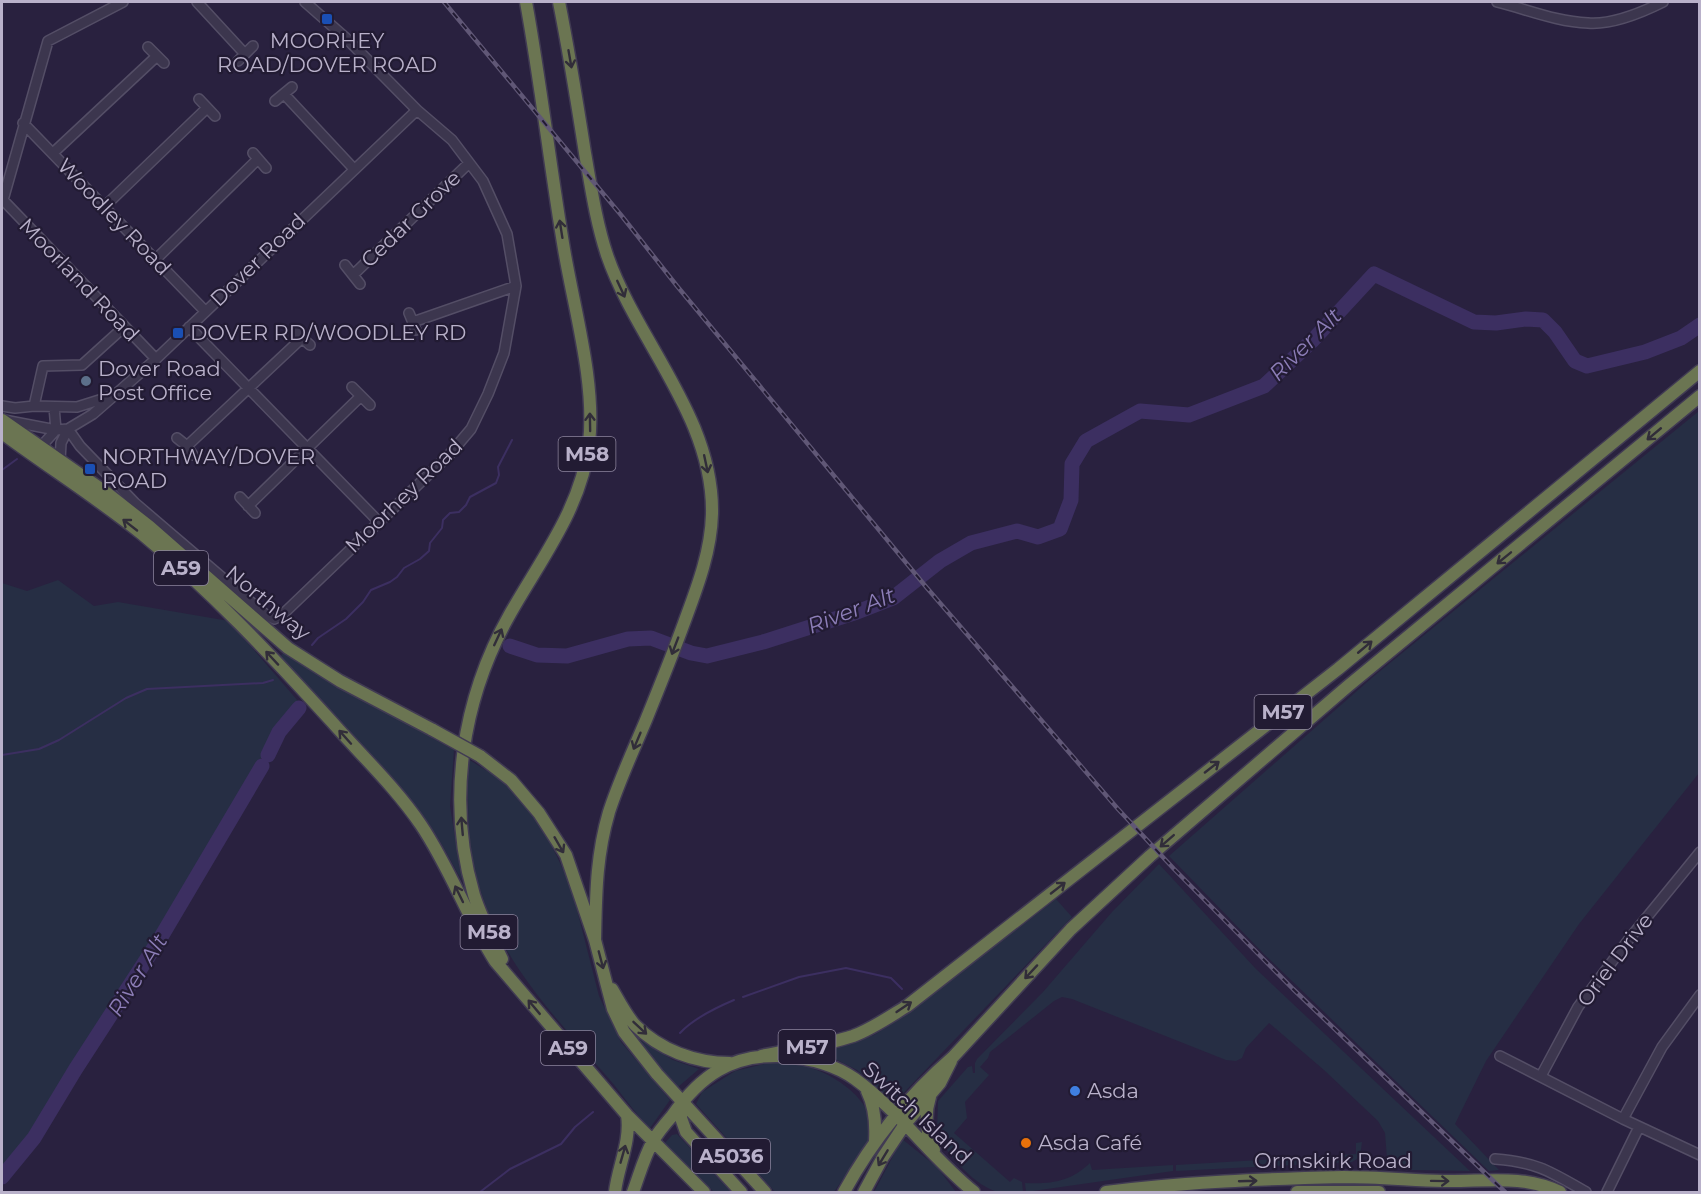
<svg xmlns="http://www.w3.org/2000/svg" width="1701" height="1194" font-family="Montserrat,sans-serif">
  <rect width="100%" height="100%" fill="#29213f"/>
  <path fill="#262e44" d="M1699 411V773L1579 924 1486 1061 1455 1124 1499 1170 1489 1171 1265 955 1169 856 1374 676Z
    M58 580 94 606 118 602 229 621 298 701 280 721 254 772 212 838 159 932 126 983 49 1101 29 1136 2 1167V583L27 591Z
    M285 652 342 688 454 750 450 806 462 881C450 860 439 837 424 818 379 761 327 712 280 656Z
    M468 759 492 774 520 797 550 842 571 886 599 996 621 1042 670 1100 650 1128C632 1111 620 1090 603 1072 555 1017 505 966 482 895 479 886 474 875 473 865 467 830 468 794 468 759Z
    M1159 864 1256 969 1470 1171 1411 1170 1396 1167 1387 1159 1385 1133 1378 1121 1324 1070 1269 1023 1246 1048 1242 1058 1236 1061 1226 1060 1072 999 1062 997 1054 1001 990 1052 988 1058 980 1067 989 1075 965 1102 967 1118 954 1133 1010 1182 1014 1178 1022 1182 1023 1192C1016 1193 1006 1194 999 1192 977 1188 949 1156 939 1138L937 1132 938 1101 968 1067 972 1066 973 1073H975V1063L977 1059 1043 992 1112 912Z
    M1056 899 1072 917 893 1104 857 1070 821 1052 874 1035 913 1010Z
    M637 1038 673 1060 699 1069 678 1087 651 1059Z
    M768 1063C777 1063 787 1062 796 1064 825 1068 882 1100 869 1138 864 1151 843 1179 834 1192H775L696 1104 702 1092 735 1071Z
    M677 1134 731 1192H714L664 1144 672 1135Z
    M902 1139 937 1167 956 1192H874Z
    M1362 1142 1360 1157 1352 1162 1176 1171V1165L1356 1154V1143Z
    M1090 1163 1092 1170 1173 1165V1171L1026 1192 1025 1183C1052 1184 1070 1182 1090 1163Z"/>
  <g fill="none" stroke-linecap="round" stroke-linejoin="round">
    <path stroke="#3c2f61" stroke-width="2" d="M2 470 17 459
      M312 645 318 638 346 619 363 602 371 590 390 582 397 577 404 568 420 559 429 551 430 543 442 528 443 520 450 513 459 512 466 505 470 497 496 483 499 475 498 467 512 440
      M2 755 39 749 59 740 126 698 147 689 263 683 273 680
      M743 997 799 977 846 968 891 978 902 989
      M680 1033C694 1018 715 1008 734 1000
      M480 1192 510 1169 561 1144 575 1127 593 1112"/>
    <path stroke="#3c2f61" stroke-width="15" d="M510 646 537 655 567 656 628 639 651 638 691 653 707 656 763 642 857 612 893 598 940 561 971 543 1017 531 1038 537 1060 529 1071 500 1072 464 1086 441 1140 411 1189 415 1264 386 1313 340 1374 274 1474 322 1496 323 1526 319 1543 320 1555 332 1575 361 1587 366 1645 352 1681 338 1700 325
      M268 755 279 732 299 708
      M2 1177 34 1138 75 1070 161 937 262 766"/>
    <g stroke="#544e66" stroke-width="12">
      <path id="minor" d="M123 2 48 41 3 200 156 359
        M197 2 245 54
        M1497 2C1526 9 1557 22 1588 23 1613 25 1641 13 1663 2
        M148 47 164 63
        M238 61 253 46
        M284 94 354 169
        M199 99 215 116
        M275 101 292 87
        M23 123 205 311
        M53 153 157 56
        M253 153 266 168
        M104 207 207 108
        M155 260 257 160
        M345 265 360 284
        M353 275 469 163
        M409 313 416 330
        M413 322 516 286
        M189 327 379 522
        M295 329 302 338 310 345
        M352 387 370 405
        M112 396 77 407 34 406 43 366 82 365 124 327
        M2 406 15 408 34 406
        M54 407 56 430
        M4 420 56 430 68 429 93 414 156 359 417 110
        M68 429 80 446 135 503 266 615 274 619 281 616 449 455 471 429 488 394 504 353 516 286 507 234 483 181 452 140 417 110 347 39 305 2
        M177 438 187 446 193 455
        M187 446 302 338
        M37 451 56 430
        M60 461 61 443 68 429
        M240 497 255 513
        M248 506 360 397
        M1500 1056 1623 1119 1700 1155
        M1541 1076 1578 1007 1629 939 1700 852
        M1623 1119 1662 1047 1700 995
        M1495 1159C1537 1162 1551 1172 1586 1192
        M1607 1192 1639 1127"/>
    </g>
    <g stroke="#413b53" stroke-width="15">
      <path id="highway" d="M559 2C569 52 577 102 585 153 591 187 596 222 607 255 637 342 714 417 712 514 711 552 697 588 684 623 672 656 659 688 646 720 633 751 619 781 609 812 596 856 596 895 595 940
        M2 420 108 494 150 527 288 648 340 681 433 730
        M2 433C48 467 97 498 142 534 211 591 272 656 332 722 362 756 396 788 421 825 450 868 467 917 495 961L627 1115 704 1192
        M480 756 511 780 539 813 566 855 595 940 613 1009 624 1032 657 1074 765 1192
        M502 959C492 938 481 917 474 895 446 801 462 699 510 614 541 559 582 507 589 443 596 383 574 309 564 249 550 167 541 84 526 2
        M612 989C619 1001 626 1015 635 1025 660 1050 695 1063 730 1063
        M761 1056C791 1049 823 1046 853 1036 872 1029 889 1017 907 1006L1338 669 1700 371
        M867 1091C875 1107 876 1124 875 1141
        M930 1097C924 1116 926 1133 934 1150
        M682 1102 681 1118 686 1132 741 1192
        M615 1192C618 1166 631 1142 627 1115
        M633 1192C639 1176 644 1157 653 1141 658 1132 665 1124 672 1116 700 1076 731 1054 782 1056 808 1058 834 1064 855 1079 899 1111 932 1158 974 1192
        M844 1192C872 1141 909 1095 953 1057L1071 929 1150 856 1348 686 1700 396
        M864 1192 883 1157 905 1124 940 1083 951 1061
        M1106 1192C1184 1182 1264 1179 1343 1177 1376 1177 1410 1180 1443 1181 1484 1182 1522 1174 1560 1192
        M1297 1192H1379"/>
    </g>
    <use href="#minor" stroke="#3c364e" stroke-width="9"/>
    <use href="#highway" stroke="#6b7552" stroke-width="12"/>
    <g stroke="#605776" stroke-width="4.5">
      <path id="rail" d="M444 2 621 215 677 286 927 588 1118 809 1174 869 1293 989 1505 1192"/>
    </g>
    <use href="#rail" stroke="#221b33" stroke-width="2" stroke-dasharray="7" stroke-linecap="butt"/>
    <g stroke="#413b53" stroke-width="15" stroke-linecap="butt">
      <path id="highway-bridge" d="M433 730 480 756"/>
    </g>
    <use href="#highway-bridge" stroke="#6b7552" stroke-width="12"/>
  </g>
  <defs><path id="oneway-shaft" d="M-6 0H5M1.5-3L5.5 0L1.5 3" fill="none" stroke-width="1.6" stroke-linecap="round" stroke-linejoin="round" transform="scale(1.5)"/></defs>
  <g stroke="#312d39">
    <use href="#oneway-shaft" transform="translate(570 59) rotate(80)"/>
    <use href="#oneway-shaft" transform="translate(561 229) rotate(-99)"/>
    <use href="#oneway-shaft" transform="translate(621 289) rotate(65)"/>
    <use href="#oneway-shaft" transform="translate(590 422) rotate(-91)"/>
    <use href="#oneway-shaft" transform="translate(1654 434) rotate(140)"/>
    <use href="#oneway-shaft" transform="translate(706 464) rotate(78)"/>
    <use href="#oneway-shaft" transform="translate(130 525) rotate(-142)"/>
    <use href="#oneway-shaft" transform="translate(1504 558) rotate(141)"/>
    <use href="#oneway-shaft" transform="translate(498 637) rotate(-65)"/>
    <use href="#oneway-shaft" transform="translate(675 646) rotate(111)"/>
    <use href="#oneway-shaft" transform="translate(1365 647) rotate(-40)"/>
    <use href="#oneway-shaft" transform="translate(272 658) rotate(-133)"/>
    <use href="#oneway-shaft" transform="translate(345 737) rotate(-132)"/>
    <use href="#oneway-shaft" transform="translate(637 741) rotate(113)"/>
    <use href="#oneway-shaft" transform="translate(1212 767) rotate(-38)"/>
    <use href="#oneway-shaft" transform="translate(462 826) rotate(-95)"/>
    <use href="#oneway-shaft" transform="translate(1167 841) rotate(139)"/>
    <use href="#oneway-shaft" transform="translate(559 845) rotate(60)"/>
    <use href="#oneway-shaft" transform="translate(1058 888) rotate(-38)"/>
    <use href="#oneway-shaft" transform="translate(459 894) rotate(-116)"/>
    <use href="#oneway-shaft" transform="translate(601 960) rotate(75)"/>
    <use href="#oneway-shaft" transform="translate(1031 972) rotate(133)"/>
    <use href="#oneway-shaft" transform="translate(534 1007) rotate(-130)"/>
    <use href="#oneway-shaft" transform="translate(904 1007) rotate(-34)"/>
    <use href="#oneway-shaft" transform="translate(640 1028) rotate(43)"/>
    <use href="#oneway-shaft" transform="translate(623 1154) rotate(-74)"/>
    <use href="#oneway-shaft" transform="translate(883 1158) rotate(121)"/>
    <use href="#oneway-shaft" transform="translate(1248 1181) rotate(-2)"/>
    <use href="#oneway-shaft" transform="translate(1440 1181) rotate(1)"/>
  </g>
  <g fill="#1a4fb4" stroke="#221b33" stroke-width="2">
    <rect x="321" y="13" width="12" height="12" rx="3"/>
    <rect x="172" y="327" width="12" height="12" rx="3"/>
    <rect x="84" y="463" width="12" height="12" rx="3"/>
  </g>
  <circle fill="#5c6f8a" stroke="#221b33" stroke-width="2" cx="86" cy="381" r="6"/>
  <circle fill="#3f7fe0" stroke="#221b33" stroke-width="2" cx="1075" cy="1091" r="6"/>
  <circle fill="#e8710a" stroke="#221b33" stroke-width="2" cx="1026" cy="1143" r="6"/>
  <g text-anchor="middle" stroke-width="4.5" stroke-linejoin="round" paint-order="stroke">
    <g fill="#221b33" stroke="#8c849d" stroke-width="1.5">
      <rect x="558.5" y="437" width="57" height="34" rx="4.5"/>
      <rect x="154" y="551" width="54" height="34" rx="4.5"/>
      <rect x="1254.5" y="695" width="57" height="34" rx="4.5"/>
      <rect x="460.5" y="915" width="57" height="34" rx="4.5"/>
      <rect x="778.5" y="1030" width="57" height="34" rx="4.5"/>
      <rect x="541" y="1031" width="54" height="34" rx="4.5"/>
      <rect x="692" y="1139" width="78" height="34" rx="4.5"/>
    </g>
    <g font-size="20" font-weight="bold" fill="#b9b1ca">
      <text x="587" y="461">M58</text>
      <text x="181" y="575">A59</text>
      <text x="1283" y="719">M57</text>
      <text x="489" y="939">M58</text>
      <text x="807" y="1054">M57</text>
      <text x="568" y="1055">A59</text>
      <text x="731" y="1163">A5036</text>
    </g>
    <g font-size="21" fill="#b9b1ca" stroke="#221b33" text-anchor="start">
      <text x="327" y="48" text-anchor="middle">MOORHEY<tspan x="327" dy="24">ROAD/DOVER ROAD</tspan></text>
      <text x="190" y="340">DOVER RD/WOODLEY RD</text>
      <text x="98" y="376">Dover Road<tspan x="98" dy="24">Post Office</tspan></text>
      <text x="102" y="464">NORTHWAY/DOVER<tspan x="102" dy="24">ROAD</tspan></text>
      <text x="1087" y="1098">Asda</text>
      <text x="1038" y="1150">Asda Café</text>
    </g>
    <g font-size="21" fill="#b9b1ca" stroke="#221b33">
      <text transform="translate(114 217) rotate(46)" y="7">Woodley Road</text>
      <text transform="translate(411 219) rotate(-44)" y="7">Cedar Grove</text>
      <text transform="translate(258 260) rotate(-44)" y="7">Dover Road</text>
      <text transform="translate(79 280) rotate(46)" y="7">Moorland Road</text>
      <text transform="translate(404 496) rotate(-44)" y="7">Moorhey Road</text>
      <text transform="translate(268 603) rotate(40)" y="7">Northway</text>
      <text transform="translate(1615 960) rotate(-53)" y="7">Oriel Drive</text>
      <text transform="translate(917 1113) rotate(43)" y="7">Switch Island</text>
      <text x="1333" y="1168">Ormskirk Road</text>
    </g>
    <g font-size="22" font-style="italic" fill="#8d7eb8" stroke="#221b33">
      <text transform="translate(1305 344) rotate(-45)" y="8">River Alt</text>
      <text transform="translate(851 610) rotate(-21)" y="8">River Alt</text>
      <text transform="translate(137 975) rotate(-58)" y="8">River Alt</text>
    </g>
  </g>
  <rect width="1701" height="1194" fill="none" stroke="#b9b1ca" stroke-width="6"/>
</svg>
